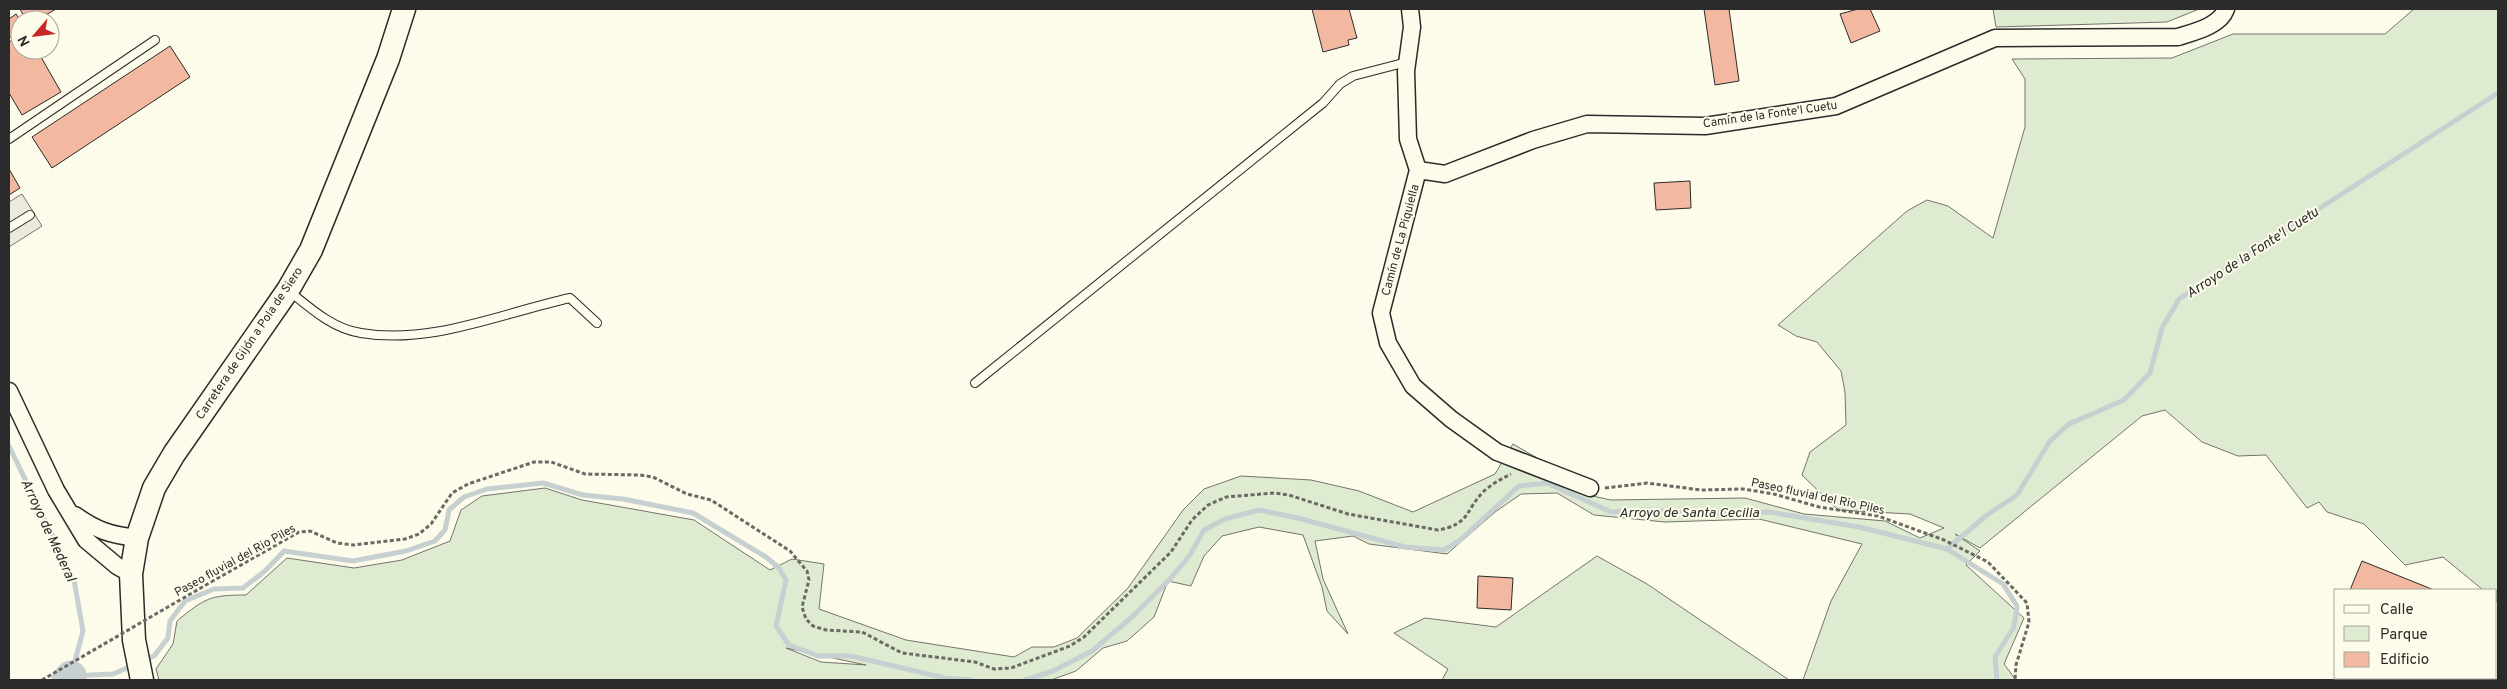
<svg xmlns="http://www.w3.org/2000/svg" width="2507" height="689" font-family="Overpass,sans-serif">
  <rect width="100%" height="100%" fill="#fdfbea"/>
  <path fill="#deebd1" stroke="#74746e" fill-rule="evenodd" d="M1993 9H2199L2167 22 1996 27Z
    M2414 9H2498V603L2496 601V590H2483L2443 557 2405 565 2364 524 2327 512 2319 502 2307 508 2266 455 2238 456 2202 442 2165 410 2142 416 1980 548 1955 534 1980 551 1966 565 2024 618 2004 664 2016 680H1803L1831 601 1862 544 1759 519 1665 522 1594 515 1557 493 1521 494 1495 512 1447 554 1369 544 1353 536 1315 541 1323 579 1348 634 1327 611 1322 587 1303 535 1259 527 1222 536 1204 556 1191 586 1168 581 1154 617 1127 641 1103 648 1076 671 1051 680H159L156 669 173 644 177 621C205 598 210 595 246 595L287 558 354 568 402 560 450 541 461 510 482 496 545 488 582 500 694 520 770 570 792 559 824 564 819 609 906 640 1014 657 1032 647H1054L1077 638 1128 588 1183 510 1204 489 1241 476 1311 480 1359 491 1413 512 1495 474 1513 444 1539 459 1579 493 1611 500 1745 498 1804 514 1885 521 1920 538 1944 528 1910 514 1838 510 1802 475 1810 452 1846 425 1845 392 1841 371 1817 342 1796 336 1778 325 1907 211 1927 200 1948 206 1993 238 2025 127V79L2012 59 2172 58 2233 34H2385ZM786 648 866 665 821 662Z
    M1597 556 1647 584 1789 680H1442L1448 669 1394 633 1425 618 1496 627Z"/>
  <path fill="#eceadb" stroke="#74746e" d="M22 194 42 226 9 247V202Z"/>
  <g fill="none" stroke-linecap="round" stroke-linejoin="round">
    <path stroke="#c7d0d0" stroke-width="5" d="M9 446 74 580 83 631 71 676 113 674 134 665
      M1947 549 1987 515 2017 495 2050 441 2069 424 2124 400 2150 373 2162 328 2179 299 2498 93
      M144 660 154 656 168 638 170 621 185 601 214 589 243 588 265 571 284 551 353 561 406 551 435 541 445 530 449 510 464 497 487 489 543 483 583 495 623 499 693 513 766 557 779 568 786 580 776 626 789 645 818 656H851L945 678 971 680
      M1025 680 1053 671 1092 651 1132 617 1171 578 1190 555 1204 530 1225 519 1259 510 1298 518 1405 547 1444 550 1459 541 1519 486 1547 483 1611 512 1648 510 1695 514 1769 512 1859 527 1947 549 2003 584 2017 606 2014 627 1995 657 1997 680"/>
    <path stroke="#c7d0d0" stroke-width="31" d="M67 680 71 676"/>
  </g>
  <path fill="#f2b8a0" stroke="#2b2b2b" d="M20 9H56L37 20H26Z
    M1312 9H1349L1357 38 1348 40 1349 45 1323 52Z
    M1704 9H1729L1739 81 1715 85Z
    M1858 9H1870L1880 31 1851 43 1840 14Z
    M16 14 20 20V31L9 38V19Z
    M20 36V50H37L61 92 22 115 9 93V42Z
    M170 46 190 77 52 168 32 137Z
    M9 169 20 188 9 195Z
    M1690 181 1691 208 1656 210 1654 183Z
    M2362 561 2434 590H2350Z
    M1478 576 1513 578 1511 610 1477 608Z"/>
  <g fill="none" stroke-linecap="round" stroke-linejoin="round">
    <g stroke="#2b2b2b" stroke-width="10">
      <path id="lane" d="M9 139 155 40
        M9 228 30 215
        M289 291C310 308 333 329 361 333 431 345 502 313 570 298L597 323
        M975 383 1323 103 1340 84 1353 76 1407 62"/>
    </g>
    <g stroke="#2b2b2b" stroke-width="19">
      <path id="street" d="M1410 9 1412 27 1406 71 1408 139 1418 170 1381 313 1388 343 1413 386 1451 419 1497 452 1590 488
        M1418 170 1445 174 1533 140 1587 124 1705 126 1836 106 1995 38 2178 37C2194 32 2220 26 2226 9
        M9 391 56 490 86 540 117 566 131 574
        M75 515C96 530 110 535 137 538"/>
    </g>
    <g stroke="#2b2b2b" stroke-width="25">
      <path id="secondary" d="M142 680 134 640 131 574 137 538 154 488 174 454 288 290 311 250 388 59 404 9"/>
    </g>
    <path stroke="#6a6964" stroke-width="3" stroke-dasharray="4 2.5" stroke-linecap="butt" d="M1605 488 1647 483 1701 490 1743 489 1774 494 1819 507 1878 516 1944 540 1988 562 2027 603 2029 622 2016 665 2015 680
      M211 582 299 532 310 531 337 543 354 545 405 539 419 534 431 524 452 493 468 484 534 462H551L585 474 640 475 653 477 687 494 711 500 790 551 807 571 809 580 802 607 806 619 813 626 826 630 862 632 902 653 975 662 994 669 1011 668 1070 646 1084 637 1171 552 1192 520 1208 505 1226 497 1274 493 1289 495 1348 514 1438 530C1471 524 1465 510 1484 491 1492 484 1501 479 1511 474"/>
    <use href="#lane" stroke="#fdfbea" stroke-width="8"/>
    <use href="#street" stroke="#fdfbea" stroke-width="16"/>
    <use href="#secondary" stroke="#fdfbea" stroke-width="22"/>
    <path stroke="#6a6964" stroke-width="3" stroke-dasharray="4 2.5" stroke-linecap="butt" d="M42 680 211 582"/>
  </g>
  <g text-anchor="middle" stroke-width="4" stroke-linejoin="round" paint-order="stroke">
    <g font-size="12" fill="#2b2b2b" stroke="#fdfbea">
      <text transform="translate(1770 114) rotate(-8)" y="4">Camín de la Fonte'l Cuetu</text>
      <text transform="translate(1400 240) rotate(-75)" y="4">Camín de La Piquiella</text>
      <text transform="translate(249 343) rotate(-56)" y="4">Carretera de Gijón a Pola de Siero</text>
      <text transform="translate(1818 496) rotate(12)" y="4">Paseo fluvial del Rio Piles</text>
      <text transform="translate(235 560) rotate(-29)" y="4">Paseo fluvial del Rio Piles</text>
    </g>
    <g font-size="14" font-style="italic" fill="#2b2b2b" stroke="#fdfbea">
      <text transform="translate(2252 252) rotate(-33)" y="5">Arroyo de la Fonte'l Cuetu</text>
      <text x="1689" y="517">Arroyo de Santa Cecilia</text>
      <text transform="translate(49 530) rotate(65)" y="5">Arroyo de Mederal</text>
    </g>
  </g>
  <rect width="2507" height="689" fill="none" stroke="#2b2b2b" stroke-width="20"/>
  <rect x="2334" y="589" width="162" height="90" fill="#fdfbea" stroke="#a9a89e"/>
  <rect x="2344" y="605" width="25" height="8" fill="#fdfbea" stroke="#a9a89e"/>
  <text x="2380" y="614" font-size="15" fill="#2b2b2b">Calle</text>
  <rect x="2344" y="626" width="25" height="15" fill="#deebd1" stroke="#a9a89e"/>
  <text x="2380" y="639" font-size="15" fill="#2b2b2b">Parque</text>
  <rect x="2344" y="652" width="25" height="15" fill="#f2b8a0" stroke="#a9a89e"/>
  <text x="2380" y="664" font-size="15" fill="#2b2b2b">Edificio</text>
  <g transform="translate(35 35) rotate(242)"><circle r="24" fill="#fdfbea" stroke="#a9a89e"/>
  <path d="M0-4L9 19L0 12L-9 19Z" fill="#c62828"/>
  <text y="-8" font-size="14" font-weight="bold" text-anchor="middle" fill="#2b2b2b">N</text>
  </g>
</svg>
